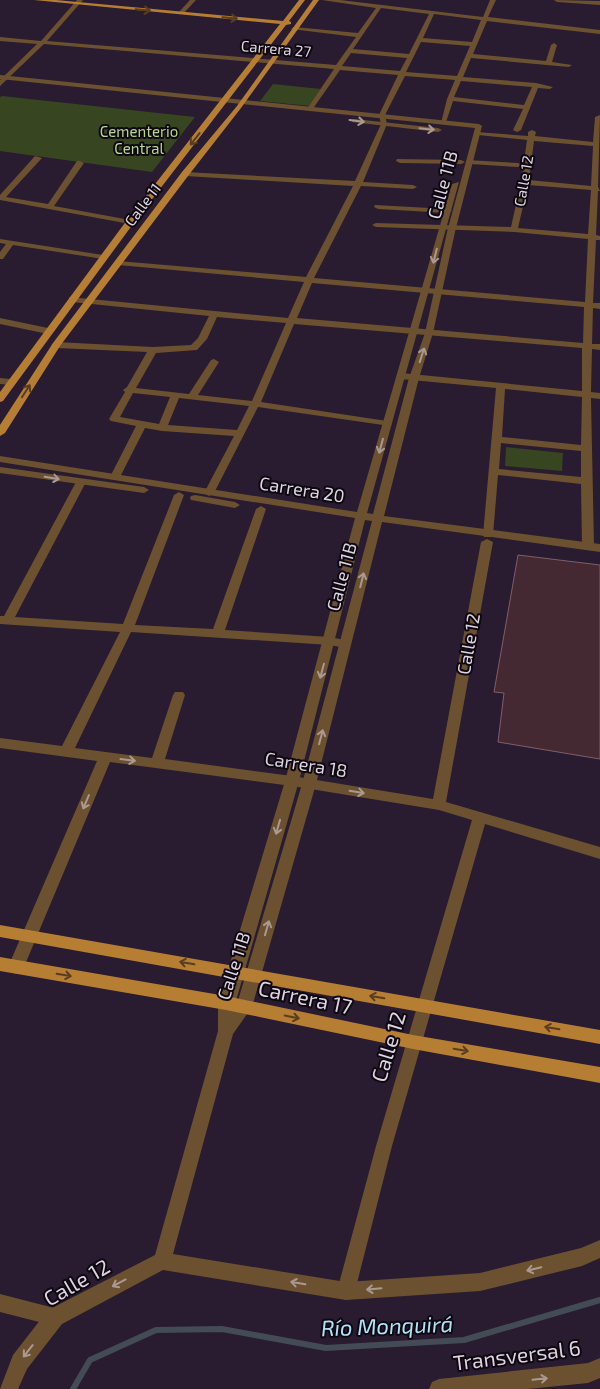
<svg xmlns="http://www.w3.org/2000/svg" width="600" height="1389" font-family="'Exo 2',sans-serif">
  <rect width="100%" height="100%" fill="#291b30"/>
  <path fill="#374520" d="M273 84 321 89 310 106 260 101Z
    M2 96 195 117 152 172 0 151V97Z
    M506 447 563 453 562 471 505 466Z"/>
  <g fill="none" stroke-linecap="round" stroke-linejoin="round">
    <path stroke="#434b54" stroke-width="6" d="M73 1389 90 1360 156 1330 222 1329 326 1348 464 1340 600 1300"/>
  </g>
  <path fill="#442933" stroke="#7f5f6a" d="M518 555 600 565V759L498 742 504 693 494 692Z"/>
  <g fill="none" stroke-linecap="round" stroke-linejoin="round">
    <path fill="#6b512f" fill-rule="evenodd" d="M77 0H83L47 41 336 65 356 37 291 29 294 27 358 33 376 8 322 0H340L483 17 490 0H496L488 17 600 30V34L487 21 473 54 546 61 551 45 554 43 557 45 552 62 572 65 569 67 471 58 463 77 536 83 553 87 550 89 538 88 521 130 517 132 513 130 523 109 453 101 446 122 441 123 447 99 455 80 405 76 385 115 387 124 363 182 413 185 417 187 413 189 361 186 314 278 585 302 588 239 514 232 376 227 372 225 376 223 511 227 521 182 527 140 478 135 476 134V132L528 136V132L532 130 536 132 535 136 593 142 595 117 600 115 598 187 600 191H598L596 235 600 236V240H596L593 303H600V309L593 308 592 344H600V350L592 349 591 392 600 393V399L591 398 594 546 592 548 588 550 582 546 581 484 498 475 493 535 492 537H484L483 535 496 388 401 379 396 376 401 373 582 391V348L294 324 261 402 387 421 392 424 390 426 258 407 214 493 209 496 204 493 234 436 162 431 145 428 120 477 115 480 111 479 110 477 136 426 111 421 109 419 125 392 123 390 127 387 147 352 56 348 51 345 56 342 153 347 191 345 198 338 209 316 72 302 69 301V297L288 318 304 282 118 265 114 263 118 261 306 277 353 186 185 176 181 174 185 172 355 181 381 124 379 115 398 75 340 70 312 110 310 111 307 109 334 69 44 44 0 86V80L37 44 0 41V37L41 41ZM381 8 429 14 409 54 353 49ZM434 14 481 20 472 42 423 38ZM421 42 470 46 457 76 406 72ZM351 53 407 58 400 71 342 66ZM461 81 532 87 524 105 454 97ZM534 141 593 146 591 186 529 180ZM528 185 591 190 588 234 518 228ZM312 283 584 307 583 343 297 318ZM217 317 286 323 252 401 198 395 219 362 214 359 211 360 189 394 136 388 156 353 197 350 207 339ZM505 389 582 397 581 445 502 437ZM133 393 170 397 159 424 120 417ZM179 398 249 406 237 430 168 425ZM501 443 581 451V477L499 469Z
      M190 0H196L183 14H179V12Z
      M554 0 600 1V5L557 2Z
      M35 156 42 158 6 197 48 204 77 161H80L84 163 54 206 130 220 134 222 130 224 0 200V195Z
      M397 159 461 160 465 162 461 164 400 163 396 161Z
      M467 160 518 163 522 165 518 167 470 164 466 162Z
      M375 205 448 209 452 211 448 213 378 209 374 207Z
      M0 239 103 255 107 257 103 259 13 245 3 259H0V252L6 244 0 243Z
      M0 318 48 328 52 331 48 334 0 324Z
      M0 378 11 379 16 382 11 385 0 384Z
      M81 479 86 482 15 617 123 624 174 495 179 492 184 495 135 625 213 629 256 509 261 506 266 509 225 630 330 637 349 641 351 644 345 648 330 645 131 632 75 748 152 758 173 695 175 692H183L185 695 165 759 292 776 433 799 481 542 487 539 493 542 446 802 600 847V859L485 824 392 1146 355 1291 352 1297 346 1300 340 1297 337 1291 376 1146 472 820 439 810 292 786 110 762 24 967 21 972 16 974 11 972 8 967 97 761 0 748V738L62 746 120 632 0 624V616H4L76 482Z
      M0 1294 62 1310 64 1317 62 1324 55 1326 0 1312Z"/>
    <path fill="#6b512f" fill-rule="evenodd" d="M0 75 479 124 482 126 455 232 433 333 419 378 384 516 600 544V552L382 522 316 784 252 1007 233 1034 173 1254 346 1282 480 1273 581 1248 600 1240V1258L582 1266 480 1291 346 1300 163 1270 62 1324 27 1369 18 1389H0L13 1355 48 1310 155 1255 218 1031V1003L285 781 355 518 0 462V456L357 512 452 184 459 182 367 513 373 514 409 378 425 333 447 232 475 128 0 79ZM365 520 372 521 302 784 237 1004 234 1008 299 781Z
      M354 119 438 128 442 130 438 132 352 122V120Z
      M0 467 144 487 149 490 144 493 0 473Z
      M195 495 235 502 240 505 235 508 191 500 190 498 191 496Z
      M600 1358V1378L588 1383 528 1389H429L432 1382 439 1379 588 1363Z"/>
    <path fill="#b57e33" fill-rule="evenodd" d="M34 0H56L283 21 299 0H305L289 21 291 22V24L286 25 133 224 3 401 0 402V392L127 220 280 24Z
      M313 0H319L241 108 188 176 60 346 5 433 0 436V425L53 343 182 172 237 106Z
      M0 925 600 1030V1044L0 937Z
      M0 957 226 996 413 1035 600 1067V1083L413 1049 226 1010 0 971Z"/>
  </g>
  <defs><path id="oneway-shaft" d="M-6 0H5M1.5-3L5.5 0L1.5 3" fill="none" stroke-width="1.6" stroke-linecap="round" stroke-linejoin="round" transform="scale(1.25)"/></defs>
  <g stroke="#593d20">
    <use href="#oneway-shaft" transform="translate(143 10) rotate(5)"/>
    <use href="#oneway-shaft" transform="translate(230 18) rotate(5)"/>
    <use href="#oneway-shaft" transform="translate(195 139) rotate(128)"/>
    <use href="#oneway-shaft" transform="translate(26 391) rotate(-57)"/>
    <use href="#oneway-shaft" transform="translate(187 963) rotate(-170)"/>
    <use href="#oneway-shaft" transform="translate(64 975) rotate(10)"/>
    <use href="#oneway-shaft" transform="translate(377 997) rotate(-170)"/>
    <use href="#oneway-shaft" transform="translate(292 1017) rotate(12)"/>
    <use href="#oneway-shaft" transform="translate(552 1028) rotate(-170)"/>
    <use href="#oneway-shaft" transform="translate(461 1050) rotate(10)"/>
  </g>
  <g stroke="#aa9991">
    <use href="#oneway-shaft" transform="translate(357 121) rotate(7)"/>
    <use href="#oneway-shaft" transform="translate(427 129) rotate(6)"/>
    <use href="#oneway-shaft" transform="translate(435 256) rotate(104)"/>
    <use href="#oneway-shaft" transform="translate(422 355) rotate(-72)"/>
    <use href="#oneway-shaft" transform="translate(381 446) rotate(105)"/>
    <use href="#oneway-shaft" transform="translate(52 478) rotate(9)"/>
    <use href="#oneway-shaft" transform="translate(362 580) rotate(-76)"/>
    <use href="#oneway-shaft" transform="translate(322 671) rotate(105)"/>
    <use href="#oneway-shaft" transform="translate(321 737) rotate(-75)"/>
    <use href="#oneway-shaft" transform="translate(128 760) rotate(7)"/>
    <use href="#oneway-shaft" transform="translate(357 792) rotate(9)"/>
    <use href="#oneway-shaft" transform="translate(86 802) rotate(113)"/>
    <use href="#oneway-shaft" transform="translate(278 827) rotate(106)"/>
    <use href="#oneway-shaft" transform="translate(267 928) rotate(-74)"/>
    <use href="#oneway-shaft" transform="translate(534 1269) rotate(166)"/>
    <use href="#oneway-shaft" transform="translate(119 1283) rotate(152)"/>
    <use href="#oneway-shaft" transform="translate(298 1283) rotate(-171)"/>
    <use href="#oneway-shaft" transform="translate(374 1289) rotate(175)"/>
    <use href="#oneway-shaft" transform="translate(28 1351) rotate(128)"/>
    <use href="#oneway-shaft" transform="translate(540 1379) rotate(-6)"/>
  </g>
  <g text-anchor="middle" stroke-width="4" stroke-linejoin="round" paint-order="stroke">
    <g font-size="15" fill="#ddd4e2" stroke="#0e0811">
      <text transform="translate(276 49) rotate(5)" y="5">Carrera 27</text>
      <text transform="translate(524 181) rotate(-80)" y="5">Calle 12</text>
      <text transform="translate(143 205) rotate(-53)" y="5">Calle 11</text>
    </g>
    <g font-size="15" fill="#b8d68b" stroke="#0e0811">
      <text x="139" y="137">Cementerio<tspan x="139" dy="17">Central</tspan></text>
    </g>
    <g font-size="18" fill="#ddd4e2" stroke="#0e0811">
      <text transform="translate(443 185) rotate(-75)" y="6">Calle 11B</text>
      <text transform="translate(302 490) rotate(9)" y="6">Carrera 20</text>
      <text transform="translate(342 577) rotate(-75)" y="6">Calle 11B</text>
      <text transform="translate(469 644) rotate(-80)" y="6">Calle 12</text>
      <text transform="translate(306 765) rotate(9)" y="6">Carrera 18</text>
      <text transform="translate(234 966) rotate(-72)" y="6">Calle 11B</text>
    </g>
    <g font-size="21" fill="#ddd4e2" stroke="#0e0811">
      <text transform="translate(305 998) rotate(12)" y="7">Carrera 17</text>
      <text transform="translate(389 1047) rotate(-73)" y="7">Calle 12</text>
      <text transform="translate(77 1283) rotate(-30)" y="7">Calle 12</text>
      <text transform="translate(517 1356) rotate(-7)" y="7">Transversal 6</text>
    </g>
    <g font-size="22" font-style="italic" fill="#afe3fa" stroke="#0e0811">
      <text transform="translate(387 1326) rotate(-2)" y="8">Río Monquirá</text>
    </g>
  </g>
</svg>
